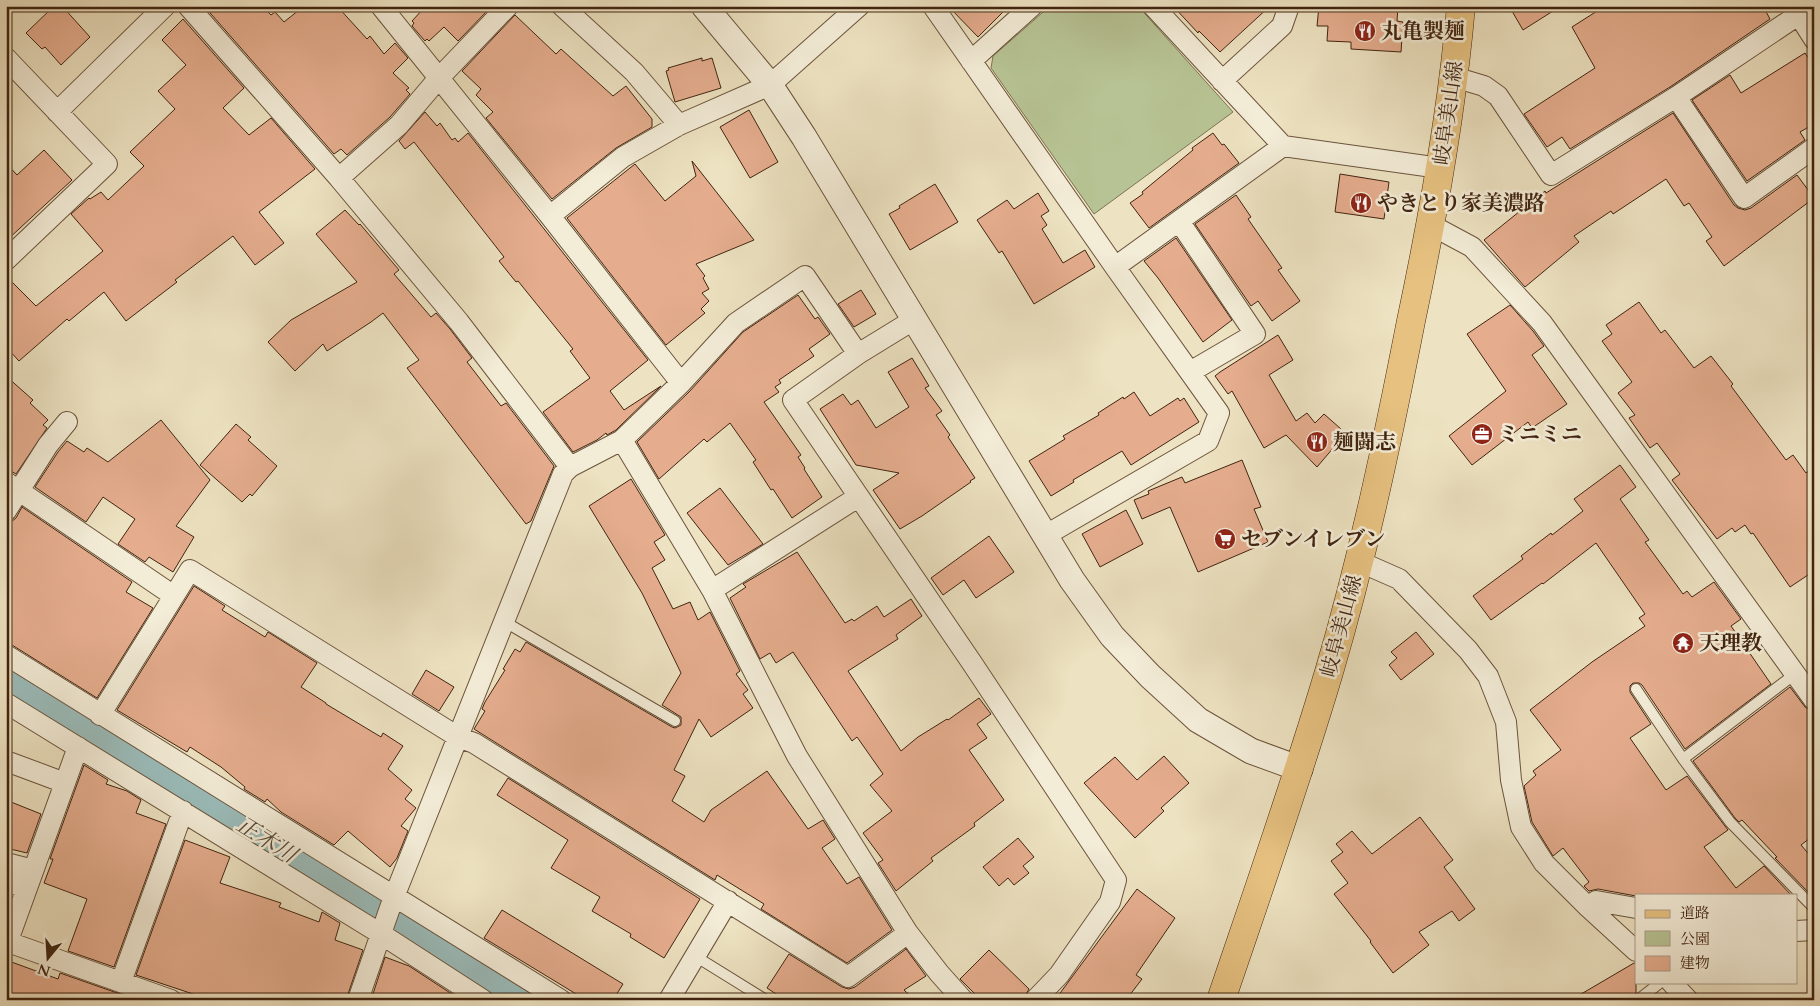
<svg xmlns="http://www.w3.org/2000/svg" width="1820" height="1006" font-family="Cardo,'Noto Serif JP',serif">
  <rect width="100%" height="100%" fill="#ede2c1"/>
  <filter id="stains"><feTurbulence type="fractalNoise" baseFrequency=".004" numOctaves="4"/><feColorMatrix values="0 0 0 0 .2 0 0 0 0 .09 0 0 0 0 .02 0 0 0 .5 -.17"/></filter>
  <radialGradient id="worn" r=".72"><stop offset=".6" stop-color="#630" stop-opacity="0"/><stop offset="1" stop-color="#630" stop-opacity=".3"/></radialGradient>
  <path fill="#b7c394" stroke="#7c7452" d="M1050 6H1138L1233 112 1094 214 991 68 993 56Z"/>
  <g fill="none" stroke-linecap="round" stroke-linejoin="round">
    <path stroke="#9bbcba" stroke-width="45" d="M6 679 528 1000"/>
  </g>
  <path fill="#e5ad8e" stroke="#412410" d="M54 6H62L90 37 61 65 45 47 42 49 26 33Z
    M204 6H262L271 15 275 12 284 22 304 6H337L367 39 370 36 384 54 395 43 408 58 393 73 409 88 406 90 410 94 390 117 347 155 341 149 334 154Z
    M422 6H484L488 10 458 41 444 27 429 41 427 39 425 41 412 26 414 23 412 21 424 8Z
    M948 6H1009L978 37Z
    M1173 6H1270L1220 52 1199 31 1198 33Z
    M1319 6H1398L1397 21 1403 22 1401 52 1351 49V42L1327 41 1328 26H1317Z
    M1509 6H1561L1523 30Z
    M1605 6H1763L1770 19 1670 87 1570 149 1562 137 1547 147 1524 114 1595 68 1572 27Z
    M515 15 556 54 561 49 613 96 626 86 652 119V127L616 148 552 199 486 118 493 112 476 95 481 89 462 71Z
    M183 19 244 88 223 108 249 135 271 118 315 169 259 212 284 243 255 265 233 236 175 280 177 282 126 321 104 292 69 321 67 319 19 361 6 347V276L36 306 103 251 71 214 89 198 90 199 101 192 108 200 144 166 130 152 175 109 158 91 186 65 162 40Z
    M1805 53 1814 67V124L1800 132 1805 140 1747 181 1692 100 1730 75 1741 93Z
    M702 58V61L712 58 721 88 675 102 666 71 669 70 668 68Z
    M749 110 778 162 750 178 720 127Z
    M425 112 437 126 440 123 452 140 455 138 458 142 468 133 648 360 610 391 624 410 661 386 616 430 607 435 606 433 597 440 573 452 543 412 590 378 570 351 573 349 518 281 516 282 499 261 504 257 414 142 405 149 399 141Z
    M1673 113 1734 205 1738 208 1745 210 1751 208 1797 175 1814 198 1724 266 1706 241 1712 237 1689 203 1684 206 1666 179 1613 214 1611 211 1574 236 1579 242 1525 287 1484 240 1545 191 1546 193Z
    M1213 133 1222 145 1224 144 1239 163 1149 228 1130 203 1143 194 1142 192 1193 150 1192 148Z
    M44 150 72 180 6 241V163L17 175Z
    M692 161 754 240 696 264 705 276 703 278 709 289 702 293 709 301 701 309 705 313 666 345 567 218 635 164 665 201 696 176Z
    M1340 174 1389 182 1384 219 1335 212Z
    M935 184 958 222 910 250 889 214 900 208 899 206Z
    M1038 193 1049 211 1041 216 1047 225 1042 229 1063 263 1085 250 1095 267 1034 304 1002 251 999 253 977 220 1007 200 1014 209Z
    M1236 195 1251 217 1248 219 1282 268 1278 270 1300 301 1272 321 1258 301 1251 306 1195 224Z
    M345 210 359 225 360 224 399 270 394 274 431 317 436 313 450 329 472 358 467 362 501 406 506 403 554 466 531 521 526 524 407 368 419 360 383 313 371 322 327 351 323 344 295 371 268 342 291 320 357 282 316 234Z
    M1176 238 1232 320 1203 342 1158 278 1144 261Z
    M861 290 876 314 854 327 838 304Z
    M798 295 815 319 818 317 830 334 809 349 814 356 779 380 781 383 775 387 779 392 764 402 801 455 798 457 805 468 804 469 822 497 792 518 773 489 771 490 753 462 756 460 730 423 707 442 704 439 659 479 637 442 690 391 743 332Z
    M1639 302 1661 333 1665 330 1694 368 1711 356 1733 384 1731 386 1786 460 1793 455 1806 473 1814 467V571L1790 587 1753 533 1751 534 1745 525 1735 532 1732 528 1717 539 1672 480 1680 474 1657 443 1650 448 1629 418 1635 415 1618 393 1632 382 1602 341 1612 334 1606 325Z
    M1510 305 1533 331 1544 346 1532 355 1567 404 1532 428 1528 422 1472 465 1449 436 1506 391 1467 334Z
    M1278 335 1293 360 1269 375 1296 421 1307 413 1315 423 1324 414 1341 429 1340 440 1317 467 1286 435 1264 448 1232 391 1228 394 1215 376 1220 372Z
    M912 358 929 386 925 388 942 411 936 415 950 435 948 437 975 478 970 481 971 482 922 516 900 529 873 490 899 473 856 465 820 409 843 394 851 405 858 400 876 428 909 407 888 372Z
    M6 376 33 400 30 403 48 420 43 425 47 428 16 474 6 468Z
    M1134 392 1150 416 1178 398 1180 401 1184 398 1199 422 1131 465 1122 451 1073 480 1074 482 1051 496 1029 461 1065 439 1063 436 1099 415 1098 413 1123 397 1124 399Z
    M161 420 210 480 176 526 194 537 173 572 149 557 145 562 118 544 135 519 103 497 86 522 35 487 58 452 67 441 84 452 87 448 108 462Z
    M236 424 251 437 248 440 277 466 252 496 250 494 242 502 200 465Z
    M1242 460 1261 507 1254 509 1268 542 1198 572 1170 507 1142 519 1134 500 1149 494 1148 491 1182 477 1185 483Z
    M1620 465 1636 487 1620 499 1649 540 1645 542 1683 594 1687 591 1692 597 1714 582 1741 619 1731 626 1771 684 1685 749 1642 685 1639 683H1633L1630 686V692L1651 724 1630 738 1666 790 1687 776 1728 830 1704 847 1736 888 1764 866 1791 895 1636 896 1598 889 1589 891 1584 886 1589 882 1563 848 1553 856 1532 822 1524 786 1536 775 1533 771 1561 750 1530 710 1592 662 1645 626 1639 618 1645 614 1596 543 1543 584 1542 583 1491 620 1473 596 1523 559 1521 556 1551 533 1552 535 1583 511 1574 499Z
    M631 479 665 535 654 542 665 560 652 568 673 609 690 602 698 620 710 612 740 671 736 674 748 690 743 694 753 708 711 737 699 719 674 770 685 776 672 801 704 822 711 810 767 771 808 829 823 820 835 839 822 848 847 884 859 877 892 930 847 963 761 909 764 904 717 875 715 880 474 729 485 711 482 709 485 702 505 670 503 669 515 649 520 652 526 642 672 727 675 728 681 725V717L662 705 681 673 642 593 589 506Z
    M720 488 763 544 728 565 687 513Z
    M22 507 132 582 126 592 153 608 97 698 12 645 6 643V526L16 518Z
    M1126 510 1143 544 1100 567 1082 534Z
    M989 536 1014 572 976 598 964 580 943 595 931 578Z
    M797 552 845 623 852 619 854 621 877 606 884 617 911 599 922 616 896 635 898 639 848 671 901 751 918 737 947 719 948 720 979 698 991 714 977 724 987 738 969 750 1004 800 974 823 975 826 931 858 933 861 896 891 878 863 883 860 863 833 892 811 870 785 883 774 857 737 852 741 793 652 776 663 770 653 760 659 730 598 746 587 743 584Z
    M194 586 225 606 222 610 265 637 268 632 317 663 301 687 326 703V704L381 737 383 733 403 746 388 769 412 790 405 799 416 808 401 826 408 831 397 858 390 867 348 831 334 845 281 812 267 799 265 802 244 789 245 787 221 767 190 747 187 752 117 710Z
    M1416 632 1434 654 1401 680 1389 665 1397 658 1391 652Z
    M426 670 454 687 439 711 412 694Z
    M1790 687 1805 707 1814 712V835L1801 845 1814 860V895H1811L1775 858 1777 857 1742 820 1739 822 1735 818 1693 761Z
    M1164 756 1189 783 1161 808 1164 811 1135 838 1084 783 1115 757 1137 780Z
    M84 765 108 780 106 784 127 791 141 800 136 813 166 824 114 967 68 951 87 899 44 883 53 859H50Z
    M508 778 700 899 664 958 630 937 631 934 592 911 600 897 551 868 568 840 497 795Z
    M6 800 41 814 27 853 6 848Z
    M1420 817 1453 860 1444 867 1475 909 1459 921 1452 911 1419 932 1429 945 1393 973 1370 942 1371 941 1334 894 1348 883 1331 861 1343 852 1336 844 1352 831 1372 854Z
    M1018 838 1034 857 1023 866 1029 873 1014 885 1008 878 999 886 983 867Z
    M185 840 230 857 220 883 281 903 279 907 319 922 322 912 340 923 335 940 363 950 346 1000H211L136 975Z
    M1137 889 1175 918 1136 975 1142 979 1126 1000H1055Z
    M502 910 623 984 613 1000H586L484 938Z
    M906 949 926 976 904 990 915 1000H785L767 988 789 954 842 987 849 989 855 987Z
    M989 950 1029 989 1023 1000H981L960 979Z
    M385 957 409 966 461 1000H371Z
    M6 960 58 979 60 973 120 994 118 1000H6Z
    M1634 963H1636V993L1631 1000H1571Z"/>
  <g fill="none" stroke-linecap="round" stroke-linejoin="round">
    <g stroke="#6c543c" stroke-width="12">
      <path id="service" d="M505 622 675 721
        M1636 689 1683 759 1730 822 1814 908
        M1683 759 1795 674
        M695 956 766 1000
        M1638 1000 1661 982"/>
    </g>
    <g stroke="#6c543c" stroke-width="22">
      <path id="minor" d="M188 6 339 178 459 322 570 467
        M381 6 550 216 681 383
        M562 6 634 72 679 125
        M933 6 1115 267 1219 413 1208 441 1046 535
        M1153 6 1283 146 1440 168
        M1793 6 1814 39
        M6 58 107 164 6 260
        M971 61 1032 6
        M1454 77 1484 86 1498 96 1551 175 1676 97 1798 15
        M1222 81 1282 26 1289 6
        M1676 97 1744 198 1814 148
        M57 112 165 6
        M339 178 399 125 438 79 508 6
        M550 216 623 157 679 125 770 85 859 6
        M1179 221 1255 334 1190 372
        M1431 225 1472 247 1542 323 1814 700
        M1115 267 1283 146
        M915 319 858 354 793 400 972 663 1116 880 1110 902 1059 975 1035 1000
        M622 440 712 590 797 756 908 933 939 973 963 1000
        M6 482 174 596 190 570 458 737 474 743 848 977 908 933
        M6 511 48 445 67 422
        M1358 561 1399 579 1468 650 1488 676 1506 722 1511 780 1521 827 1544 863 1588 907 1636 951
        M712 590 858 497
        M6 655 561 1000
        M6 703 381 934 483 1000
        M100 715 174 596
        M6 761 65 783
        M6 863 33 870
        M6 882 27 888
        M1588 907 1596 901 1636 908
        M1796 931 1814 930
        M8 942 171 1000
        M6 946 78 747
        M121 982 183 811
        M1671 982 1688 1000
        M358 1000 392 902 563 474 570 467 622 440 681 383 736 323 805 276 858 354
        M669 1000 728 901"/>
    </g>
    <g stroke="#6c543c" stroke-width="27">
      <path id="tertiary" d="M704 6 770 85 804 137 1072 580 1112 636 1150 676 1198 720 1251 751 1300 769"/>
    </g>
    <g stroke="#412410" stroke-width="29">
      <path id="primary" d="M1221 1000C1258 891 1296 783 1329 672 1363 557 1388 439 1411 321 1433 217 1452 112 1461 6"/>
    </g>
    <use href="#service" stroke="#f3ecd7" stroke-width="10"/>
    <use href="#minor" stroke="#f3ecd7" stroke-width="20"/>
    <use href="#tertiary" stroke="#f3ecd7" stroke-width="25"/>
    <use href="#primary" stroke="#e6c180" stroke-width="28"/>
  </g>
  <defs>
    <g id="restaurant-disc" transform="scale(1.125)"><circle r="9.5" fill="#8f2418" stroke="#f3ecd7"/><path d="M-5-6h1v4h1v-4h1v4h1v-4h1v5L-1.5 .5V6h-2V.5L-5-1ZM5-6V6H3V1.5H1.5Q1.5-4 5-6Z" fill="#fff"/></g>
    <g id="office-disc" transform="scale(1.125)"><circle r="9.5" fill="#8f2418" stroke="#f3ecd7"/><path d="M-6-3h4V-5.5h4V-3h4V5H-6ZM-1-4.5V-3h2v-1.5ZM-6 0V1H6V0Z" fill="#fff"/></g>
    <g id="supermarket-disc" transform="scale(1.125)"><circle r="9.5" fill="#8f2418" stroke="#f3ecd7"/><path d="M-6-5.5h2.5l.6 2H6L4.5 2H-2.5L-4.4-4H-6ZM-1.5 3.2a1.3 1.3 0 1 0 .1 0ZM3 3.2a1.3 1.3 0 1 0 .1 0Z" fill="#fff"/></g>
    <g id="temple-disc" transform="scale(1.125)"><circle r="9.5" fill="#8f2418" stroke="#f3ecd7"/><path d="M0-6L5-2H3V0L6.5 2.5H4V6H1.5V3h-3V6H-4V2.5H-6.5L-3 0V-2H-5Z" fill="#fff"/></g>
  </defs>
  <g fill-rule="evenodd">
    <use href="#restaurant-disc" x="1365" y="31"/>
    <use href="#restaurant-disc" x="1361" y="203"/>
    <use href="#office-disc" x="1482" y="434"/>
    <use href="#restaurant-disc" x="1317" y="442"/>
    <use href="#supermarket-disc" x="1225" y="539"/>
    <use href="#temple-disc" x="1683" y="643"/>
  </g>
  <g text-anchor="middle" stroke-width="5" stroke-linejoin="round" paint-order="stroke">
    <g font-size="21" font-weight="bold" fill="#412410" stroke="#f3ecd7" text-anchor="start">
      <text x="1381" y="38">丸亀製麺</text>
      <text x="1377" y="210">やきとり家美濃路</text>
      <text x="1498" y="441">ミニミニ</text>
      <text x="1333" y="449">麺闘志</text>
      <text x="1241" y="546">セブンイレブン</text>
      <text x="1699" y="650">天理教</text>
    </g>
    <g font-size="21" fill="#412410" stroke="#f3ecd7">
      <text transform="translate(1448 113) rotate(-82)" y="7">岐阜美山線</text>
      <text transform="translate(1341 626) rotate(-75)" y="7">岐阜美山線</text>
    </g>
    <g font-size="22" font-style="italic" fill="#584a3a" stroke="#f3ecd7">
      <text transform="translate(267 839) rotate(32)" y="8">正木川</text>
    </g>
  </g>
  <rect width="1820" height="1006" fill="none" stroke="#ede2c1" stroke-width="25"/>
  <rect x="8" y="8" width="1805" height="991" fill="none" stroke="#412410" stroke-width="2.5"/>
  <rect x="12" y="12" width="1795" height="981" fill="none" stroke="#412410"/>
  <rect x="1635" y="894" width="162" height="90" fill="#f3ecd7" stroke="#ac9c87"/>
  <rect x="1645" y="910" width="25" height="8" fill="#e6c180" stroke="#ac9c87"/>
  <text x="1680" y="918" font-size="15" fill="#412410">道路</text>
  <rect x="1645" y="931" width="25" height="15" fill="#b7c394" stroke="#ac9c87"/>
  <text x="1680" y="944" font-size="15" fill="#412410">公園</text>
  <rect x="1645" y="956" width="25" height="15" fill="#e5ad8e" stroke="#ac9c87"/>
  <text x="1680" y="968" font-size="15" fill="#412410">建物</text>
  <g transform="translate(48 958) rotate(198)" stroke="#f3ecd7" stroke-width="4" paint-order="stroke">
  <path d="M0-4L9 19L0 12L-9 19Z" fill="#412410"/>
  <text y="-8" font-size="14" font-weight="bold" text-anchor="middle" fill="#412410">N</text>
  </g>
  <rect width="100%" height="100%" filter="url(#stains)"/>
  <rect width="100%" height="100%" fill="url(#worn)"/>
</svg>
